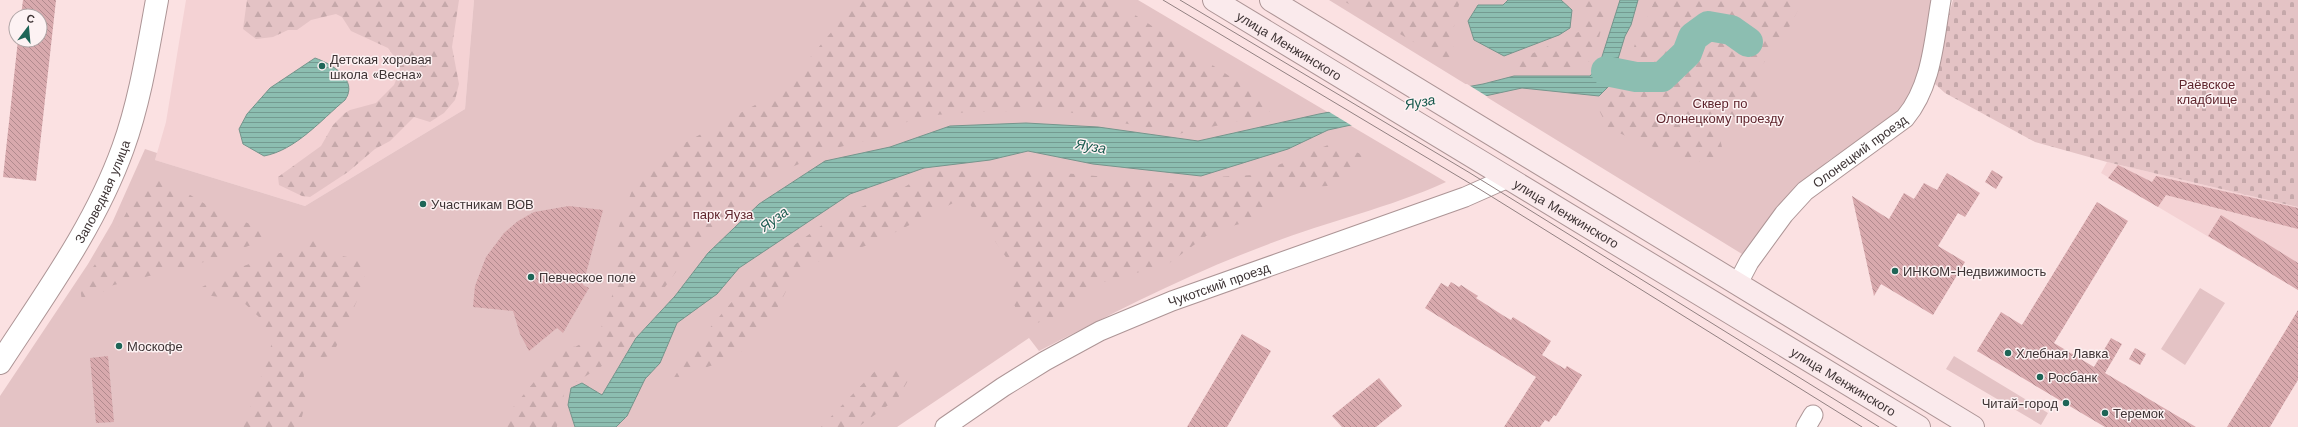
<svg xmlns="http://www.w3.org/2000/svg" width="2298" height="427" font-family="'Work Sans',sans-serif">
  <defs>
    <pattern id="forest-firs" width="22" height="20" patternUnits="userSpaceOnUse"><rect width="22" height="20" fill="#e4c3c5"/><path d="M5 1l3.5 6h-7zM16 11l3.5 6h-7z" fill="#c5a8aa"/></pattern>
    <pattern id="cemetery-stones" width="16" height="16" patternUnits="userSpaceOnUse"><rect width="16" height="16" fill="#e4c3c5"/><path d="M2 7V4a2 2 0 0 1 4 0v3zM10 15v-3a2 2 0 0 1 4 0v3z" fill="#c5a8aa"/></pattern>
    <pattern id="water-rules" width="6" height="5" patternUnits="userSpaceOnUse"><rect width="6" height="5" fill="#8cbeb1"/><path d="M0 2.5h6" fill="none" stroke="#749b91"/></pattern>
    <pattern id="building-back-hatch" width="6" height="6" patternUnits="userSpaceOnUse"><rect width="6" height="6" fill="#d8a9ad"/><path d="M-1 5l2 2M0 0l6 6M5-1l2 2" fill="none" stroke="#b18a8e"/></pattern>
  </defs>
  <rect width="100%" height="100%" fill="#fbe1e2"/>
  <path fill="#f4d2d4" d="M186 0H474L465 109 305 206 155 160 166 122Z
    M2107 162 2298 207V290L2101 173Z"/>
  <path fill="#e4c3c5" d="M474 0H1138L1446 182C1389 208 1328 221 1269 244 1188 274 1115 312 1039 351L1029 338 897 427H0V396L88 264 112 223 145 149 157 153 155 160 305 206 465 109Z
    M1329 0H1935L1919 84 1904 109 1828 161 1789 198 1749 249 1742 254Z
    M2200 288 2225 303 2185 365 2161 349Z
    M1954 356 2048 413 2041 425 1946 369Z"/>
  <path fill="url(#forest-firs)" d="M247 0H459L452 47 459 84 455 100 444 113 430 122 414 117 390 141 375 149 348 172 310 197 302 196 279 185 278 177 321 146 333 125 345 113 350 110 376 103 394 85 400 70 398 62 388 48 351 31 342 17 336 14 311 20 297 30H288L273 37 256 39 243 29Z
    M858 0H1112L1277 107 1262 116 1178 134 1058 110 969 112 936 115 903 123 889 135 840 147 775 174 760 185 686 258 636 327V338L610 361 565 389 557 427H497L566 343 575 347 599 334 612 296 617 232 635 182 662 155 783 90Z
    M1342 0H1460L1453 31 1454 62 1446 61Z
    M1579 0H1608L1594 59 1578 67 1517 68 1520 59 1585 29V4Z
    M1655 0H1795L1798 10 1781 43 1760 67 1759 105 1717 126 1725 160 1708 164 1644 144 1608 128 1597 106 1611 96 1622 83 1635 44Z
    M1333 143 1366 156 1357 171 1327 186 1289 188 1251 221 1213 231 1168 264 1104 282 1063 313 1032 325 1019 315 1011 298 1012 266 965 197 874 243 808 265 795 274 771 320 736 357 673 379 692 349 757 272 829 220 893 194 921 177 938 171H1043L1180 184 1197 178 1253 175Z
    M152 178 182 190 220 213 267 230 271 238 204 262 110 286 90 303 82 302 80 286 109 244 144 181Z
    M316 240 342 256 358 259 364 265 365 283 332 356 307 359 303 366 306 400 300 425 298 427H243C253 397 265 369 273 339L260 318 241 300 205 295 202 287 241 267Z
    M894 368 910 377 898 398 858 427H821L877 369Z"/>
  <path fill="url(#cemetery-stones)" d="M1953 0H2298V207L2107 162 2035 142 1945 93 1935 84 1943 35Z"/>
  <path fill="url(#water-rules)" stroke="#75958c" d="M1508 0H1561L1572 10 1570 28 1559 35 1504 56 1474 40 1468 21 1478 5H1503Z
    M1620 0H1638L1631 25 1625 36 1610 85 1599 96 1522 88 1328 130 1288 149 1201 176 1093 164 1028 151 990 160 924 168 850 194 739 268 717 294 677 323 660 363 645 379 627 416 616 427H575L568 405 571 388 582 383 602 395 636 338 675 296 708 253 759 204 825 161 890 147 950 126 1026 123 1098 127 1198 141 1319 114 1483 84 1514 76H1590L1599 66Z
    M315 58C332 64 359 80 345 100 321 120 296 150 264 156L243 144 239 129 247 114 270 88Z"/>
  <path fill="#fbe1e2" d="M1467 84 1488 97 1354 127 1326 110Z"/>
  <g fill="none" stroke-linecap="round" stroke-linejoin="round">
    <path stroke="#8cbeb1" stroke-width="30" d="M1606 71 1636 77H1662L1687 53 1693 37 1708 26 1731 30 1748 42"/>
  </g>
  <path fill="url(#building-back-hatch)" d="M23 0H56L36 181 3 177 18 40H40V16H21Z
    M2118 165 2152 182 2156 176 2298 208V229L2166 195 2158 207 2108 178Z
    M1992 170 2003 177 1996 189 1985 182Z
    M1947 173 1980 193 1965 217 1958 213 1938 246 1965 262 1933 315 1881 284 1874 296 1852 196 1889 219 1904 193 1914 199 1924 183 1937 190Z
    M2097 202 2128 221 2054 343 2094 367 2111 338 2122 344 2105 373 2196 427H2105L1977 351 2001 312 2022 325Z
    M569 206 603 210 583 285 589 288 563 333 557 328 529 351 520 334 513 311 473 307 475 286 486 257 504 233 518 221 534 212Z
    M2221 215 2298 263V290L2208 236Z
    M1451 282 1459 287 1461 285 1478 296 1476 298 1504 316 1511 320 1513 317 1551 341 1542 355 1565 369 1567 366 1582 375 1556 416 1554 415 1549 422 1545 420 1540 427H1504L1536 377 1425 308 1441 283 1448 287Z
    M2298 310V380L2284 403 2270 427H2227Z
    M1242 334 1271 351 1227 427H1187Z
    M2135 348 2146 354 2140 365 2129 359Z
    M108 356 114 422 96 423 90 358Z
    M1379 378 1402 406 1376 427H1342L1332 416Z"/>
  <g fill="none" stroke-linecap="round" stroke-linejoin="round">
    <g stroke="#ad9596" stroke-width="21">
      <g id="minor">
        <path id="s1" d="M1738 283 1749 262 1784 214 1805 191 1905 118C1932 86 1934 40 1941 0"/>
        <path id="s2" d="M945 427 1003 387 1045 361 1100 331 1172 301 1465 197 1508 178"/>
        <path d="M1806 427 1813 415"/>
      </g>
    </g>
    <g stroke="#ad9596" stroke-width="24">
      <g id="tertiary">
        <path id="s3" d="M0 363C45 294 95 226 123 148 140 101 148 49 157 0"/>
      </g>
    </g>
    <g stroke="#ad9596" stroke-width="24">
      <g id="secondary">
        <path id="s4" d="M1214 0 1919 427"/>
        <path d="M1271 0 1973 427"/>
      </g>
    </g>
    <use href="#minor" stroke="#fff" stroke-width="19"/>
    <use href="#tertiary" stroke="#fff" stroke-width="22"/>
    <use href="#secondary" stroke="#faeaec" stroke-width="22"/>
    <path stroke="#928182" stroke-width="1" d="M1163 0 1481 190 1862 427
      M1180 0 1470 173 1879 427"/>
  </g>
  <g fill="#1e6557" stroke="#fdf2f3" stroke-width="1.5">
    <circle cx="322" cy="66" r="4"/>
    <circle cx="423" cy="204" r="4"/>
    <circle cx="1895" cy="271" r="4"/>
    <circle cx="531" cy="277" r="4"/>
    <circle cx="119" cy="346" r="4"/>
    <circle cx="2008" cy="353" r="4"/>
    <circle cx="2040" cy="377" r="4"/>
    <circle cx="2066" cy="403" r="4"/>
    <circle cx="2105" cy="413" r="4"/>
  </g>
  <g text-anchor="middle" stroke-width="3" stroke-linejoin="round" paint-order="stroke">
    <g font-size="13" fill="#3e3435" stroke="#fdf2f3">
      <text dy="5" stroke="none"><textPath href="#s4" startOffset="88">улица Менжинского</textPath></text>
      <text dy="5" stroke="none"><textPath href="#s1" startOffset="182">Олонецкий проезд</textPath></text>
      <text dy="5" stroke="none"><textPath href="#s3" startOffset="200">Заповедная улица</textPath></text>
      <text dy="5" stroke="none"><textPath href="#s4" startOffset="412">улица Менжинского</textPath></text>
      <text dy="5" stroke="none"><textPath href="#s2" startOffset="310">Чукотский проезд</textPath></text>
      <text dy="5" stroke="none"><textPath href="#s4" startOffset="736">улица Менжинского</textPath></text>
    </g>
    <g font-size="13" fill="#3e3435" stroke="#fdf2f3" text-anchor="start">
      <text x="330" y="64">Детская хоровая<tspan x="330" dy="15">школа «Весна»</tspan></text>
      <text x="431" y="209">Участникам ВОВ</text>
      <text x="1903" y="276">ИНКОМ-Недвижимость</text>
      <text x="539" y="282">Певческое поле</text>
      <text x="127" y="351">Москофе</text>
      <text x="2016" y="358">Хлебная Лавка</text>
      <text x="2048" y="382">Росбанк</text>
      <text x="2058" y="408" text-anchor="end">Читай-город</text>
      <text x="2113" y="418">Теремок</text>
    </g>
    <g font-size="13" fill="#5f252d" stroke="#fdf2f3">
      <text x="2207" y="89">Раёвское<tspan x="2207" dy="15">кладбище</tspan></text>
      <text x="1720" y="108">Сквер по<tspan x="1720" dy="15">Олонецкому проезду</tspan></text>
      <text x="723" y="219">парк Яуза</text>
    </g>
    <g font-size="14" font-style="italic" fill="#17594d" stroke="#fdf2f3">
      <text transform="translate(1420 102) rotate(-11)" y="5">Яуза</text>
      <text transform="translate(1091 146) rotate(10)" y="5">Яуза</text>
      <text transform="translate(774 219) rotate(-36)" y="5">Яуза</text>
    </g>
  </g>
  <g transform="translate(28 28) rotate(16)"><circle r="19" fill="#fdf2f3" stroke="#b1a6a7"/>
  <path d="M0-3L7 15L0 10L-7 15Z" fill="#1e6557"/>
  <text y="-6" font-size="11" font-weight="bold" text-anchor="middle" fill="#3e3435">С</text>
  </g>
</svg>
